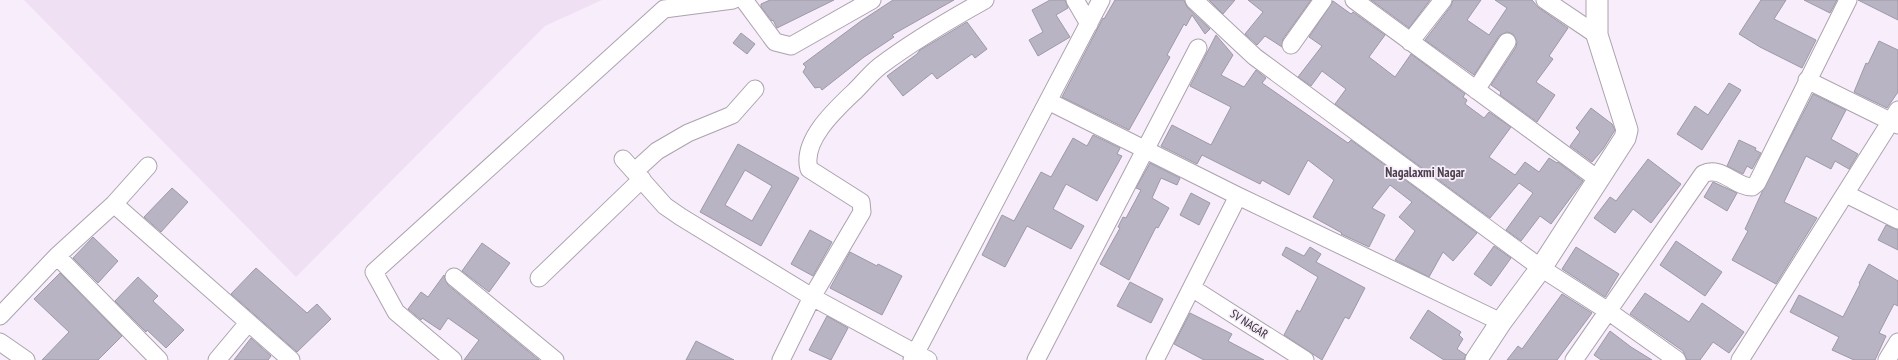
<svg xmlns="http://www.w3.org/2000/svg" width="1898" height="360" font-family="'PT Sans Narrow',sans-serif">
  <rect width="100%" height="100%" fill="#f8edfb"/>
  <path fill="#f0e0f3" d="M24 0H602L545 26 296 277Z"/>
  <path fill="#b8b4c3" stroke="#9d99a7" fill-rule="evenodd" d="M770 0H834L777 28 773 20 772 21 761 7V4Z
    M893 0H954L892 35 894 37 864 57 822 90 820 87 815 88 803 72 806 67 803 64 861 21Z
    M1050 0H1065L1068 8 1056 15 1070 37 1038 56 1029 40 1043 32 1032 10Z
    M1115 0H1184L1187 7 1210 29 1205 34 1192 15 1186 26 1184 24 1167 55 1170 57 1129 130 1062 97 1103 18 1104 19Z
    M1209 0H1235L1223 14Z
    M1248 0H1311L1283 39 1282 47 1265 36 1257 45 1245 34 1263 12Z
    M1371 0H1430L1409 28Z
    M1453 0H1481L1467 20 1489 35 1507 8 1495 0H1532L1539 8 1568 28 1549 56 1553 59 1536 82 1555 95 1537 122 1500 95 1501 92 1491 85 1516 47 1517 42 1513 34 1507 32 1499 36 1474 75 1425 40 1451 6Z
    M1761 0H1786L1774 19 1816 40 1802 68 1760 47 1739 34Z
    M1804 0H1837L1830 13Z
    M1858 0H1898V20Z
    M1333 1 1351 14 1353 12 1385 35 1369 57 1395 77 1411 54 1465 94 1463 97 1467 100 1465 104 1484 118 1489 112 1511 127 1489 157 1515 175 1525 162 1539 172 1549 158 1557 163 1558 162 1583 181 1551 224 1540 216 1521 241 1506 230 1533 193 1519 183 1490 218 1335 104 1346 89 1322 71 1311 86 1298 77 1322 46 1309 37Z
    M967 22 987 49 975 58 972 54 937 79 932 73 903 96 887 76 917 54 920 50Z
    M741 33 755 44 747 54 733 43Z
    M1216 35 1233 55 1221 75 1244 87 1256 70 1266 78 1262 83 1348 143 1351 140 1477 233 1453 261 1443 252 1429 277 1395 260 1415 231 1399 217 1412 202 1390 185 1372 208 1385 215 1369 247 1341 234 1342 233 1313 217 1334 180 1308 160 1289 195 1262 180 1260 184 1202 155 1197 164 1161 146 1172 125 1211 145 1231 107 1190 86Z
    M1879 41 1898 50V92L1887 108 1854 92 1866 63 1868 64Z
    M1729 83 1741 90 1702 150 1677 134 1695 106 1708 115Z
    M1813 94 1846 110 1831 139 1858 154 1849 169 1835 161 1831 169 1806 156 1784 202 1817 218 1776 284 1732 260 1748 231 1745 229 1762 192Z
    M1591 108 1612 124 1615 130 1603 149 1592 162 1570 146 1580 132 1576 128Z
    M1093 135 1120 148 1117 154 1122 156 1097 201 1066 184 1053 209 1084 226 1071 249 1027 226 1005 267 982 255 1002 215 1014 221 1041 172 1051 177 1073 138 1087 146Z
    M1739 140 1756 148 1755 150 1761 153 1752 169 1747 166 1743 174 1727 166Z
    M738 144 799 178 761 246 700 212ZM745 170 772 186 752 221 725 205Z
    M1648 159 1681 184 1651 223 1633 209 1615 233 1594 218 1610 197 1616 201Z
    M1150 163 1180 178 1177 185 1161 178 1152 198 1169 208 1158 228 1156 227 1129 280 1100 264 1120 228 1118 227 1123 217 1126 218 1141 190 1136 188Z
    M1713 182 1737 193 1727 211 1704 197Z
    M172 188 188 202 161 232 144 217Z
    M1191 193 1210 203 1199 225 1180 215Z
    M1886 225 1898 230V250L1878 240Z
    M810 230 832 242 813 276 791 264Z
    M93 237 118 261 98 283 73 258Z
    M1676 241 1722 272 1705 296 1660 265Z
    M482 243 510 263 489 292 462 271Z
    M1494 246 1511 258 1491 286 1474 274Z
    M1286 247 1304 256 1310 247 1321 254 1316 262 1365 288 1349 319 1345 317 1322 360 1284 335 1297 310 1300 312 1318 277 1282 255Z
    M1576 247 1619 274 1605 297 1562 269Z
    M850 252 877 266 878 264 902 276 882 315 830 288Z
    M1869 264 1898 281V306L1894 304 1879 333 1886 336 1875 360H1854L1832 350 1839 337 1790 312 1799 295 1843 317 1860 284 1859 283Z
    M256 268 307 313 317 304 331 319 297 352 231 294Z
    M60 273 122 336 98 360H42L69 332 34 299Z
    M444 275 448 285 539 360H464L479 340 448 318 440 330 422 318 421 320 408 309 421 292 428 297Z
    M138 277 158 296 153 301 184 330 166 348 147 330 146 332 115 301Z
    M1130 282 1163 299 1151 323 1117 306Z
    M1645 293 1689 322 1702 303 1744 332 1729 353 1713 342 1700 360H1687L1683 351 1630 314Z
    M1562 294 1592 313 1557 360H1507L1518 346 1522 349Z
    M1428 310 1461 332 1459 335 1463 339 1457 349 1466 355 1464 360H1444L1410 338Z
    M1190 313 1232 334 1228 341 1264 360H1204L1174 344Z
    M827 316 848 328 831 360 809 350Z
    M1610 331 1631 347 1652 360H1601L1594 355Z
    M251 338 271 356 268 360H234Z
    M696 341 734 360H686Z"/>
  <g fill="none" stroke-linecap="round" stroke-linejoin="round">
    <g stroke="#aca2ae" stroke-width="19">
      <path id="minor" d="M744 0 775 42 791 46 872 0
        M1075 0 1089 24
        M1194 0 1255 57 1541 268 1608 311 1677 360
        M1354 0 1599 180
        M1545 0 1597 35
        M1410 42 1443 0
        M1291 45 1323 0
        M1807 80 1898 125
        M1476 90 1507 42
        M1048 101 1238 196 1501 322
        M623 159 665 206 681 217 812 297 928 360
        M635 171 657 151 688 133 732 115 755 89
        M1846 194 1898 220
        M114 204 291 360
        M57 256 159 360
        M454 277 555 360
        M539 278 642 179
        M1192 288 1305 360
        M0 316 57 256 114 204 148 166
        M0 342 26 360
        M217 360 248 323
        M453 360 396 312 374 272 664 9 733 0
        M781 360 812 297 862 212 861 202 809 169C801 140 837 108 856 90 864 82 871 73 880 66 913 41 949 20 985 0
        M912 360 1101 0
        M1036 360 1198 48
        M1155 360 1238 196
        M1574 360 1703 174C1721 165 1735 187 1752 187L1757 183 1848 0
        M1740 360 1898 110
        M1887 360 1898 342"/>
    </g>
    <g stroke="#aca2ae" stroke-width="23">
      <path id="tertiary" d="M1476 360 1501 322 1541 268 1625 138 1627 130 1597 35V0"/>
    </g>
    <use href="#minor" stroke="#fff" stroke-width="17"/>
    <use href="#tertiary" stroke="#fff" stroke-width="21"/>
  </g>
  <g text-anchor="middle" stroke-width="3.5" stroke-linejoin="round" paint-order="stroke">
    <g font-size="12" fill="#2e2a2f" stroke="#f8edfb">
      <text transform="translate(1249 324) rotate(33)" y="4">SV NAGAR</text>
    </g>
    <g font-size="13" font-weight="bold" fill="#4a414c" stroke="#f8edfb">
      <text x="1425" y="177">Nagalaxmi Nagar</text>
    </g>
  </g>
</svg>
